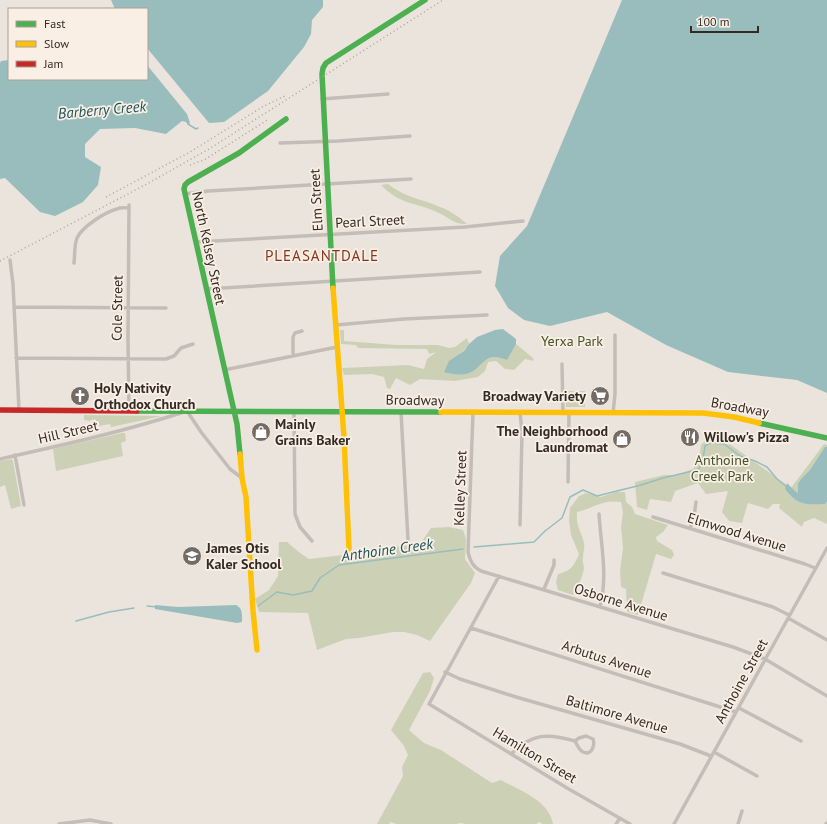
<svg xmlns="http://www.w3.org/2000/svg" width="827" height="824" font-family="'PT Sans',sans-serif">
  <rect width="100%" height="100%" fill="#ebe4dd"/>
  <path fill="#ccd1b6" d="M388 184C406 198 420 198 440 207 451 211 459 217 467 224 454 225 450 218 439 213 416 202 400 205 381 185Z
    M340 330H344V341L396 345H438L449 348 455 347 467 338 469 344C462 354 451 360 445 372L476 367 481 362 513 349 516 344 533 358 534 361 525 359 514 370 505 369 496 361 488 362 485 371 478 377 455 381 420 379 410 385 396 378 390 389 387 388 384 377 372 374 344 375 342 368 408 365 424 369 427 359 436 352 429 354 427 349 358 348 356 345 341 344Z
    M566 391H585V407H566Z
    M84 415 162 416 111 427 110 424 99 426V421H96L95 419 91 420 90 421 84 420Z
    M122 433H125L126 441 121 443 123 456 56 471 53 449Z
    M705 441H715L731 445 791 488 824 444 827 445V524L814 518 804 522 802 527 779 508 780 504H773L768 509 748 503 742 523 729 521 722 512 728 491 706 494 698 483 675 491 671 502 650 499 647 510 637 507 635 482 664 475H676L693 469 699 461 701 445Z
    M12 459 13 461 21 506 11 509 5 485 0 487V461Z
    M616 492H625L626 502 632 507 635 514 668 525 663 532 656 537 657 541 672 550 674 555 671 559 656 554 638 615 627 612 626 589 621 587 620 571 623 548 621 527 623 513 621 502C602 499 594 508 577 512 576 528 581 529 584 543 585 548 583 553 583 558 582 562 584 565 584 568 583 577 577 587 573 595L558 590 556 582 558 574C571 571 574 566 579 554L571 535 569 520 570 508 579 496 586 493 601 497Z
    M449 527 463 530 466 539 465 559 475 573 471 583 430 641 417 635 404 632H393L359 638 346 639 317 650 308 613 259 612 255 599 269 590 278 576 279 542H287L300 553 309 559 343 555 362 557 378 554 393 547 420 544 431 528Z
    M430 672 434 678 430 691 409 730 424 743 441 750 492 783 501 780C520 791 549 800 553 824H542L540 822 536 824H466L460 823 457 824H396L391 822 389 824H377L403 776 402 767 408 755 404 746 391 730 423 673Z"/>
  <path fill="#99bdbd" d="M111 0H323V7L312 20 311 34 304 47 268 91 224 122 209 123 147 48V9H115Z
    M622 0H827V393L797 380 728 372 666 345 607 312 550 326 524 320 508 308 495 286 500 256 527 226Z
    M9 60V79H147V65L187 114 190 123 188 125 186 122 182 121 166 134 135 128 100 129 85 144V157L101 167 98 185 83 202 55 216 40 212 5 178 0 179V63L1 61Z
    M503 329 516 339V344L507 360C504 359 499 357 495 357 482 358 479 370 469 373 462 376 451 374 444 372L449 361 464 351 469 344 477 337 495 330Z
    M825 447H827V501L825 504C805 505 797 505 785 489L787 483 796 492 798 493V484L801 479 810 470Z
    M155 605 178 607 236 605C243 608 242 615 242 622L237 623 155 609Z"/>
  <g fill="none" stroke-linecap="round" stroke-linejoin="round">
    <path stroke="#99bdbd" stroke-width="1.5" d="M188 124 196 129 198 128
      M474 547 534 542 545 531 562 518 570 497 583 490 597 496 641 485 663 478 697 470 702 465 705 446 710 443 724 444 740 456 755 461 767 467 777 479 787 487
      M147 606 157 607
      M258 606 277 592 293 595 312 591 320 578 339 565 463 549
      M76 621 109 612 134 608"/>
    <path stroke="#c4bdb7" stroke-width="3.5" d="M322 99 388 94
      M280 143 338 141 410 136
      M184 194 208 191 411 179
      M129 205 128 340 129 411
      M196 242 465 227 523 221
      M10 260 13 284 19 410
      M74 263C75 255 74 246 77 238 82 227 105 212 117 209 121 207 125 208 129 208
      M206 289 480 272
      M14 307 166 308
      M336 325 404 319 487 315
      M293 356V337L295 333 302 331
      M16 358 166 359 174 356 181 348 193 344
      M562 364 563 413
      M224 370 337 347
      M294 411 295 514 300 527 312 541
      M401 412 408 540
      M473 412 468 552C470 561 473 567 481 571L733 647 765 659 827 696
      M613 413 615 394V335
      M15 455 24 505
      M0 459C63 445 126 431 187 411L201 432 230 469 242 478
      M568 482 569 413
      M599 514C601 546 608 575 600 607
      M653 517 805 564 815 568
      M520 525 522 432 520 412
      M690 528 694 517 696 502
      M663 573 773 607 789 615
      M499 576 429 704 567 788 630 824
      M544 589 554 565V560
      M788 618 827 640
      M471 628 736 712
      M445 672 460 679 516 697 680 744 711 756
      M739 708 801 741
      M586 736 593 739C595 745 592 756 583 752 579 750 577 745 575 741L579 738Z
      M714 752 757 776
      M511 754C532 733 548 733 575 741
      M59 824 90 820 111 824
      M616 824 620 818
      M674 824 827 548
      M738 824 742 811
      M826 824 827 823"/>
    <path stroke="#4caf50" stroke-width="5.5" d="M333 288 322 74 323 68 326 63 425 0
      M137 411 441 412
      M759 423 827 438
      M240 454 237 424 184 189 185 185 188 182 239 153 286 119"/>
    <path stroke="#ffc107" stroke-width="5.5" d="M333 288 344 437 349 549
      M441 412 703 413 734 417 759 423
      M240 454 242 478 246 497 253 611 257 650"/>
    <path stroke="#c62828" stroke-width="5.5" d="M0 410 137 411"/>
    <path stroke="#aca6a1" stroke-width="1.5" stroke-dasharray="1 3" stroke-linecap="butt" d="M190 165 204 160 269 119
      M106 197 190 152 264 106 285 96
      M0 261 145 185 209 149 443 0"/>
  </g>
  <defs>
    <g id="church-disc" transform="scale(1)"><circle r="9.5" fill="#746b65" stroke="#f9efe4"/><path d="M-1.2-6h2.4v3.5h3.3v2.4h-3.3V6h-2.4V-.1h-3.3v-2.4h3.3Z" fill="#fff"/></g>
    <g id="supermarket-disc" transform="scale(1)"><circle r="9.5" fill="#746b65" stroke="#f9efe4"/><path d="M-6-5.5h2.5l.6 2H6L4.5 2H-2.5L-4.4-4H-6ZM-1.5 3.2a1.3 1.3 0 1 0 .1 0ZM3 3.2a1.3 1.3 0 1 0 .1 0Z" fill="#fff"/></g>
    <g id="shop-disc" transform="scale(1)"><circle r="9.5" fill="#746b65" stroke="#f9efe4"/><path d="M-5-2.5h2.3a2.7 3.5 0 0 1 5.4 0H5L5.5 6h-11ZM-1.5-2.5h3a1.5 2.3 0 0 0-3 0Z" fill="#fff"/></g>
    <g id="restaurant-disc" transform="scale(1)"><circle r="9.5" fill="#746b65" stroke="#f9efe4"/><path d="M-5-6h1v4h1v-4h1v4h1v-4h1v5L-1.5 .5V6h-2V.5L-5-1ZM5-6V6H3V1.5H1.5Q1.5-4 5-6Z" fill="#fff"/></g>
    <g id="school-disc" transform="scale(1)"><circle r="9.5" fill="#746b65" stroke="#f9efe4"/><path d="M0-5L7-2L0 1L-7-2ZM-4 1L0 2.5L4 1V4Q0 6-4 4Z" fill="#fff"/></g>
  </defs>
  <g fill-rule="evenodd">
    <use href="#church-disc" x="80" y="396"/>
    <use href="#supermarket-disc" x="600" y="396"/>
    <use href="#shop-disc" x="261" y="432"/>
    <use href="#restaurant-disc" x="690" y="437"/>
    <use href="#shop-disc" x="622" y="439"/>
    <use href="#school-disc" x="192" y="556"/>
  </g>
  <g text-anchor="middle" stroke-width="3.5" stroke-linejoin="round" paint-order="stroke">
    <g font-size="14" fill="#342a25" stroke="#f9efe4">
      <text transform="translate(316 200) rotate(-93)" y="5">Elm Street</text>
      <text transform="translate(370 221) rotate(-3)" y="5">Pearl Street</text>
      <text transform="translate(209 248) rotate(78)" y="5">North Kelsey Street</text>
      <text transform="translate(117 308) rotate(-89)" y="5">Cole Street</text>
      <text transform="translate(415 400) rotate(1)" y="5">Broadway</text>
      <text transform="translate(740 407) rotate(10)" y="5">Broadway</text>
      <text transform="translate(68 432) rotate(-13)" y="5">Hill Street</text>
      <text transform="translate(460 488) rotate(-88)" y="5">Kelley Street</text>
      <text transform="translate(737 532) rotate(17)" y="5">Elmwood Avenue</text>
      <text transform="translate(621 602) rotate(17)" y="5">Osborne Avenue</text>
      <text transform="translate(607 659) rotate(18)" y="5">Arbutus Avenue</text>
      <text transform="translate(741 681) rotate(-61)" y="5">Anthoine Street</text>
      <text transform="translate(617 714) rotate(16)" y="5">Baltimore Avenue</text>
      <text transform="translate(535 755) rotate(31)" y="5">Hamilton Street</text>
    </g>
    <g font-size="14" fill="#435329" stroke="#f9efe4">
      <text x="572" y="346">Yerxa Park</text>
      <text x="722" y="465">Anthoine<tspan x="722" dy="16">Creek Park</tspan></text>
    </g>
    <g font-size="14" font-weight="bold" fill="#342a25" stroke="#f9efe4" text-anchor="start">
      <text x="94" y="393">Holy Nativity<tspan x="94" dy="16">Orthodox Church</tspan></text>
      <text x="586" y="401" text-anchor="end">Broadway Variety</text>
      <text x="275" y="429">Mainly<tspan x="275" dy="16">Grains Baker</tspan></text>
      <text x="608" y="436" text-anchor="end">The Neighborhood<tspan x="608" dy="16">Laundromat</tspan></text>
      <text x="704" y="442">Willow's Pizza</text>
      <text x="206" y="553">James Otis<tspan x="206" dy="16">Kaler School</tspan></text>
    </g>
    <g font-size="15" font-style="italic" fill="#1a5257" stroke="#f9efe4">
      <text transform="translate(102 110) rotate(-5)" y="5">Barberry Creek</text>
      <text transform="translate(387 550) rotate(-8)" y="5">Anthoine Creek</text>
    </g>
    <g font-size="15" letter-spacing="1" fill="#85361d" stroke="#f9efe4">
      <text x="322" y="261">PLEASANTDALE</text>
    </g>
  </g>
  <rect x="8" y="8" width="140" height="72" fill="#f9efe4" stroke="#aaa098"/>
  <rect x="16" y="21" width="20" height="6" fill="#4caf50" stroke="#aaa098"/>
  <text x="44" y="28" font-size="12" fill="#342a25">Fast</text>
  <rect x="16" y="41" width="20" height="6" fill="#ffc107" stroke="#aaa098"/>
  <text x="44" y="48" font-size="12" fill="#342a25">Slow</text>
  <rect x="16" y="61" width="20" height="6" fill="#c62828" stroke="#aaa098"/>
  <text x="44" y="68" font-size="12" fill="#342a25">Jam</text>
  <path d="M691 26v6h67v-6" fill="none" stroke="#342a25" stroke-width="2"/>
  <text x="697" y="26" font-size="12" fill="#342a25" stroke="#f9efe4" stroke-width="3" paint-order="stroke">100 m</text>
</svg>
